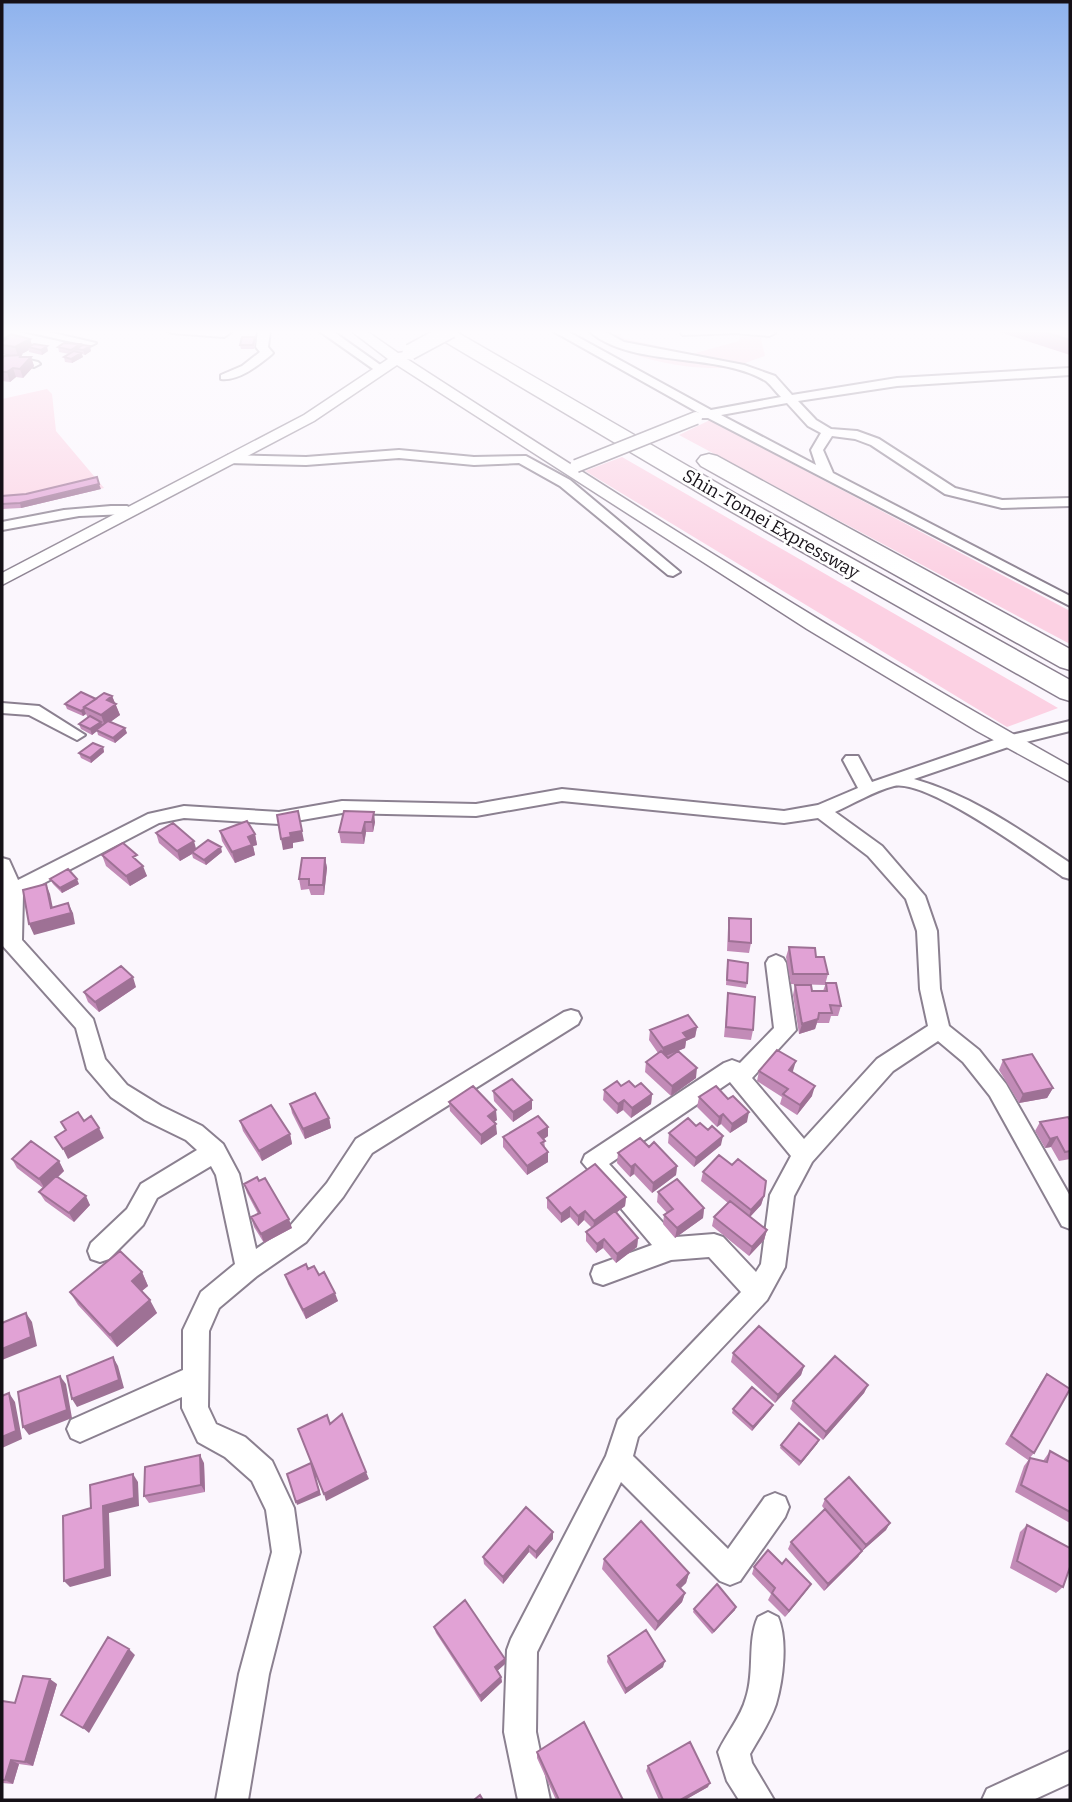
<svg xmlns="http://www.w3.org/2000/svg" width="1072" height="1802" font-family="Bitter,serif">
  <rect width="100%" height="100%" fill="#fbf6fd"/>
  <path fill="#fcd1e3" d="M598 330H616L623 338 692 354 739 341 741 330H759L765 356C752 360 736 368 722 368 679 369 627 358 591 333Z
    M47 389 52 394 56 431 104 488 2 508V399Z
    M710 420 1070 611V644L679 435Z
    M622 457 1058 708 1007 727 585 471Z"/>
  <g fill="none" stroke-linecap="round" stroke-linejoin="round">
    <g stroke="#8b8090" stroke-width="4">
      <path id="minor" d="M18 330H40L96 343 90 346Z
        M166 330H234L224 337 172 333Z
        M258 330H270L268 347 273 353 271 355C257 366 239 381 221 379V375L242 366 260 352 256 347Z
        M318 330H331L386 369 376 371Z
        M551 330H565L711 410 781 397C776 392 771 385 766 381 717 351 630 369 588 330H602L624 342 744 365 775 376 792 395 897 378 1070 368V375L897 386 798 401 816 420 831 429 857 431 879 439 955 488 1002 500 1070 498V506L1002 508 945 494 871 445 855 439 832 436 823 450 833 473 1070 596V606L708 418H700L699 413ZM787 403 808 426 821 433 811 450 816 465 721 415Z
        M687 330H769L775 333 769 336 736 333 683 335 681 333Z
        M2 354 38 362 40 364 34 367 2 360Z
        M399 450 474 457 526 456 570 480 680 572 673 576 668 575 560 486 519 463 474 465 399 458 306 465 229 463 223 459 229 455 306 457Z
        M111 506H127L134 510 127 514 79 516 2 530V522L64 510Z
        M2 703 39 706 85 735 77 740 29 715 2 713Z
        M1070 721V731L1014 745 914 779C973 796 1020 830 1070 863V879L1063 877C1033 856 927 779 894 786 874 791 853 804 835 812L882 846 925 896 937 931 940 989 949 1026 979 1050 1006 1084 1070 1196V1229L1062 1226 990 1096 963 1062 938 1041 893 1071 812 1162 794 1196 785 1267 767 1300 638 1437 633 1456 728 1549 765 1497 775 1493 785 1497 789 1507 785 1517 740 1581 730 1585 720 1581 621 1482 537 1652 536 1732 550 1800H518L504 1732 507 1650 511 1639 606 1456 618 1420 741 1292 709 1257 671 1260 603 1285 594 1282 591 1274 594 1266 652 1245 582 1162 585 1155 724 1063 732 1060 740 1063 774 1028 766 963 769 958 776 955 783 958 786 963 796 1030 752 1078 804 1139 877 1059 928 1026 920 989 917 931 906 899 868 856 818 818 784 823 562 801 476 816 342 813 279 824 184 818 159 823 23 894 22 940 93 1019 105 1059 127 1085 161 1106 202 1126 223 1144 239 1174 256 1249 290 1226 327 1183 356 1139 564 1012 571 1010 578 1012 581 1018 578 1024 372 1153 343 1197 306 1242 257 1276 219 1308 209 1331 208 1407 216 1424 245 1437 272 1461 294 1508 300 1552 269 1674 248 1800H216L239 1674 272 1552 266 1510 252 1481 225 1457 198 1442 182 1408V1397L80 1442 71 1438 67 1429 71 1420 183 1370V1330L201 1292 235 1264 216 1175 211 1166 157 1198 143 1225 109 1259 100 1262 91 1259 88 1251 91 1243 127 1209 141 1184 197 1150 186 1140 145 1120 111 1097 87 1069 76 1028 2 945V858L9 860 18 880 148 814 184 806 279 812 342 801 476 804 562 789 784 811 818 805 858 788 843 760 846 756H858L872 782 1003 737ZM730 1082 791 1156 770 1195 761 1264 756 1272 723 1237 714 1234 676 1237 609 1164Z
        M768 1612 778 1617C788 1640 783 1680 776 1704 770 1722 759 1738 750 1754L752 1763 774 1800H739L727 1781 718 1752C726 1734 741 1717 746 1698 755 1672 747 1641 758 1617Z
        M1070 1751V1783L1033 1800H982L987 1789Z"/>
    </g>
    <g stroke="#8b8090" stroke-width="3">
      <path id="tertiary" d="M350 330H365L398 353 412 351 414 354 407 359C625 500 844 640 1070 766V782L977 731 807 629 397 365 314 421 2 585V573L304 415 388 359Z"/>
    </g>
    <g stroke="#8b8090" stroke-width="3">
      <path id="motorway" d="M429 330H453L736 494 1070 680V701L1060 698 718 504 432 334Z
        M709 454 717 456 1070 649V670L1060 667 701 466 697 461 701 456Z"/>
    </g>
    <use href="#minor" fill="#fff" fill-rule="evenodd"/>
    <use href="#tertiary" fill="#fff" fill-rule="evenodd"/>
    <use href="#motorway" fill="#fff" fill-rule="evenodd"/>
    <g stroke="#8b8090" stroke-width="15" stroke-linecap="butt">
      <path id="minor-bridge" d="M576 466 696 418"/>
    </g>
    <g stroke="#8b8090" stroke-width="18" stroke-linecap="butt">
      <path id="tertiary-bridge" d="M410 352 451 330"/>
    </g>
    <use href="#minor-bridge" stroke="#fff" stroke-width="12"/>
    <use href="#tertiary-bridge" stroke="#fff" stroke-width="15"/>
  </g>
  <path fill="#c28bb7" d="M993 330H1070V355Z
    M3 339H30L32 345 48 351 42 355 29 352V350L20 355 21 357H31L34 366 23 378 16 377 10 382 2 381V359L15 356 2 353V342L4 341Z
    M256 341 254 349H241L240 345Z
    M80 344V346L91 351 85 355 82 354 83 357 72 363 65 362 64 357 69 354 59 352 58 347Z
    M101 489 21 508 2 509V496Z
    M112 696 120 715 110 722 127 733 115 743 98 735 97 731 92 735 81 729 79 724 88 718 86 714 83 716 67 709 65 704Z
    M103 747 104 752 91 763 81 758 79 753Z
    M344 811 375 822 373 832H366L364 844 341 843 339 832Z
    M220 831 255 834 257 845 253 846 255 855 235 863 222 841Z
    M156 833 196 849 222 852 206 865 193 858 192 854 180 861 159 843Z
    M102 855 140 863 147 876 130 886 106 866Z
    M325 858 327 868 324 895H311L309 889 301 890 299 879Z
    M50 879 79 884 62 893 53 884Z
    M729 918 751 943 749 953 727 951 728 928Z
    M789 947 816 957 828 974 825 985 791 984 786 957Z
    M727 966 747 983 746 988 726 985Z
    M826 983 841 1006 838 1016H831L829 1023H817L815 1029 799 1034 793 995 795 985 812 991H823Z
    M136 987 99 1012 88 1002 84 992Z
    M728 993 753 1030 751 1040 724 1037Z
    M697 1027 695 1037 686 1041 685 1048 678 1051 696 1078 671 1096 645 1072 646 1062 658 1053 649 1040 650 1030Z
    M1003 1060 1053 1088 1047 1098 1019 1103 999 1070Z
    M759 1071H793V1072L812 1096 797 1115 780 1104 782 1097 757 1081Z
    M621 1086 635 1087 652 1094 651 1104 631 1118 623 1110 617 1114 603 1100 604 1090Z
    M493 1091 532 1100V1109L513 1122 494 1101Z
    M699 1097 747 1122 730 1133 721 1124 717 1127 697 1107Z
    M449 1102 497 1120 494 1122 497 1134 481 1145 450 1111Z
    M290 1104 329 1118 331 1128 305 1139 292 1113Z
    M1070 1120V1159L1059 1161 1051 1147 1045 1148 1035 1131 1040 1122Z
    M240 1121 290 1134 292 1144 262 1161 243 1131Z
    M696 1126 721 1145 694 1167 668 1143 669 1133Z
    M548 1136 544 1139 545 1148 548 1152V1162L527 1175 503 1147V1137Z
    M649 1147 677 1166 676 1175 652 1193 634 1174 630 1177 617 1163 618 1153Z
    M12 1159 59 1161 64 1171 58 1177 90 1205 74 1222 45 1201 39 1192 43 1188 17 1168Z
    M703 1172 764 1196 761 1205 750 1217 767 1230 764 1240 749 1256 712 1226 714 1217 728 1203 701 1181Z
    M244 1184 292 1228 264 1243 254 1227 251 1217 258 1214 247 1193Z
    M658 1192 704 1208 703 1218 675 1238 663 1224 664 1215 667 1213 657 1202Z
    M626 1197 625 1206 616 1213 638 1238 637 1247 616 1263 603 1248 596 1253 586 1241V1232L592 1228 584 1220 578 1226 570 1217 561 1223 547 1208V1198Z
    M308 1269 319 1275 338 1301 306 1319 288 1284 285 1275Z
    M142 1272 148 1286 142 1291 157 1313 117 1347 78 1305 70 1292Z
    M733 1353 804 1366 801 1375 775 1403 731 1362Z
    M1047 1374 1034 1453 1028 1460 1005 1444 1041 1382Z
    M868 1385 864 1393 823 1440 790 1409 793 1401Z
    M733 1409H771L752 1431 732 1413Z
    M819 1440 817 1444 799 1466 780 1448 781 1445Z
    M1050 1451 1070 1462V1523L1015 1492 1024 1466 1030 1458 1043 1461Z
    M204 1463 205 1492 149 1503 144 1496Z
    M825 1499 890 1523 886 1530 861 1552 858 1557 824 1591 788 1549 791 1542 825 1510 822 1506Z
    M1027 1525 1063 1587 1056 1593 1010 1568 1020 1532Z
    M553 1539 536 1559 529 1552 503 1584 484 1564 483 1557Z
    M604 1559 689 1573 686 1583 680 1588 685 1593 682 1602 655 1631 602 1569Z
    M782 1564 811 1584 807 1590 785 1617 768 1600 771 1594 752 1574 754 1567Z
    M694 1609 735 1610 712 1634 693 1612Z
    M434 1627 505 1659V1664L497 1671 501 1677 502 1682 481 1702 436 1633Z
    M608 1656 663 1667 625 1694 607 1662Z
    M57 1684 33 1766 19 1764 13 1784 2 1783V1701L15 1703Z
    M537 1752 623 1800H556L537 1758Z
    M648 1766 708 1787 685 1800H659L646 1771Z"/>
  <path fill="#9e7195" d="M30 339 33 348 28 347 29 350 18 356 15 347Z
    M47 346 48 351 42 355 41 350Z
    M90 346 91 351 85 355 83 350Z
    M81 353 83 357 72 363 71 359Z
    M31 357 34 366 23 378 20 369Z
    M13 368 16 377 10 382 7 372Z
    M99 484 101 489 21 508 20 503Z
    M112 696 120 715 105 726 101 715 107 700Z
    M84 709 86 714 83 716 81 711Z
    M101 722 103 727 96 730 97 731 92 735 90 729Z
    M125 728 127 733 115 743 113 738Z
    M103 747 104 752 91 763 90 758Z
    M374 812 375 822 373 832 372 822Z
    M365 822 366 832 364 844 362 833Z
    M302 831 304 841 293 843V848L283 850 281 839 290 833Z
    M255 834 257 845 253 846 255 855 235 863 232 852 248 837Z
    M194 841 197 852H192V854L180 861 177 851Z
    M221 847 222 852 206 865 204 860Z
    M325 858 327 868 324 895 323 885Z
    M143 866 147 876 130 886 126 876Z
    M77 879 79 884 62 893 60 888Z
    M46 884 50 894 55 918 68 903 73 913 75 924 34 935 29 924 51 908Z
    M133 977 136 987 99 1012 95 1002Z
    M818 1019 815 1029 799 1034 802 1024Z
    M697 1027 695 1037 686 1041 685 1048 661 1058 663 1048 683 1033Z
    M796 1061 793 1071 786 1080 789 1070Z
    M697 1068 696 1078 671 1096 672 1086Z
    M815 1086 812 1096 797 1115 800 1105Z
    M1053 1088 1047 1098 1019 1103 1023 1094Z
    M652 1094 651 1104 631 1118 632 1108Z
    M532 1100V1109L513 1122V1112Z
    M624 1100 623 1110 617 1114 618 1104Z
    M496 1110 497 1120 489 1125 488 1116Z
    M749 1112 747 1122 730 1133 732 1124Z
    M723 1114 721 1124 717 1127 719 1117Z
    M329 1118 331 1128 305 1139 303 1129Z
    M496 1124 497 1134 481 1145V1135Z
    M548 1127V1136L538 1143V1133Z
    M99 1128 104 1138 68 1159 63 1149Z
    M290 1134 292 1144 262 1161 259 1151Z
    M723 1136 721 1145 694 1167 696 1158Z
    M1057 1137 1051 1147 1045 1148 1050 1139Z
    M548 1152V1162L527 1175V1166Z
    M59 1161 64 1171 45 1189 39 1179Z
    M635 1164 634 1174 630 1177 631 1167Z
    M677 1166 676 1175 652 1193 653 1183Z
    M86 1196 90 1205 74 1222 69 1213Z
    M764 1196 761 1205 748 1219 751 1210Z
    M626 1197 625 1206 593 1230 594 1221Z
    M570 1207V1217L561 1223V1214Z
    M704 1208 703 1218 675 1238 677 1228Z
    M585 1211 584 1220 578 1226V1216Z
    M289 1219 292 1228 264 1243 261 1234Z
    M767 1230 764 1240 749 1256 752 1247Z
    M638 1238 637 1247 616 1263 617 1254Z
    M604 1239 603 1248 596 1253 597 1244Z
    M142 1272 148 1286 138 1294 132 1281Z
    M335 1293 338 1301 306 1319 303 1310Z
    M150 1300 157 1313 117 1347 110 1335Z
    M26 1313 32 1322 37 1346 2 1360V1349Z
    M113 1357 118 1366 124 1388 77 1407 72 1399Z
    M804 1366 801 1375 775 1403 778 1395Z
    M60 1376 66 1384 72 1418 29 1435 23 1427Z
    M868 1385 864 1393 823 1440 826 1432Z
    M9 1393 15 1402 22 1439 2 1448V1437Z
    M773 1405 771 1409 752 1431 753 1427Z
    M819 1440 817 1444 799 1466 801 1462Z
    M200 1455 204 1463 205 1492 201 1485Z
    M311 1463 321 1495 297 1505 296 1502Z
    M366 1472 369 1479 326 1501 324 1494Z
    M133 1474 138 1482 139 1506 109 1513 111 1576 70 1587 64 1581 103 1506Z
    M890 1523 886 1530 861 1552 866 1545Z
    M553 1532V1539L536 1559V1552Z
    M529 1546V1552L503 1584V1577Z
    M862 1551 858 1557 824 1591 828 1584Z
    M689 1573 686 1583 675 1594 677 1585Z
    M811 1584 807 1590 785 1617 789 1611Z
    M685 1593 682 1602 655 1631 658 1622Z
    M736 1607 735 1610 712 1634 714 1631Z
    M129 1649 135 1655 89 1733 83 1728Z
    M505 1659V1664L495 1673V1667Z
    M665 1661 663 1667 625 1694 626 1689Z
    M501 1677 502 1682 481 1702 480 1696Z
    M50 1679 57 1684 33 1766 25 1762Z
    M11 1760 19 1764 13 1784 5 1780Z
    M710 1783 708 1787 685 1800H680Z"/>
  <path fill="#e1a2d5" stroke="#9e7195" stroke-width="2" d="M1037 330H1070V340Z
    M11 334 30 339 15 347 2 345V342L6 339H3Z
    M242 337H255L253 345H240Z
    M64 343 80 344 71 350 58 347Z
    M34 344 47 346 41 350 28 347Z
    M83 345 90 346 83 350 76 349Z
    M74 351 81 353 71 359 64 357Z
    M21 355 20 357H31L20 369 13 368 7 372H2V359L4 356Z
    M97 477 99 484 20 503 2 504V496L26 494Z
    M81 692 96 699 84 707 85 708 81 711 65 704Z
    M104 693 112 696 107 700 116 704 101 715 84 707Z
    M90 716 101 722 90 729 79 724Z
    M108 721 125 728 113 738 96 730Z
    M93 743 103 747 90 758 79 753Z
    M298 811 302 831 290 833 291 837 281 839 277 815Z
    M344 811 374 812 372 822H365L362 833 339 832Z
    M247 821 255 834 248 837 252 845 232 852 220 831Z
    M173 823 194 841 177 851 156 833Z
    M208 840 221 847 204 860 192 852Z
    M123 843 137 855 133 857 143 866 126 876 102 855Z
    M302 858H325L323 885H309V879H299Z
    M68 869 77 879 60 888 50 879Z
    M46 884 51 908 68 903 71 913 29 924 23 890Z
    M729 918 751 919V943L729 941Z
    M789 947 815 948 816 957H824L828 974H793Z
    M728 960 748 963 747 983 727 980Z
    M121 966 133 977 95 1002 84 992Z
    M826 983H836L841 1006 830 1005 832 1013H819L818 1019 802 1024 795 985H811L812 991H827Z
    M728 993 755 997 753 1030 726 1027Z
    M688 1015 697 1027 683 1033 687 1038 663 1048 650 1030Z
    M777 1050 796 1061 789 1070 815 1086 800 1105 783 1094 788 1089 759 1071Z
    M661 1051 668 1058 678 1051 697 1068 672 1086 646 1062Z
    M1032 1054 1053 1088 1023 1094 1003 1060Z
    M512 1079 532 1100 513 1112 493 1091Z
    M617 1081 621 1086 629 1081 635 1087 641 1083 652 1094 632 1108 624 1100 618 1104 604 1090Z
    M473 1086 496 1110 488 1116 496 1124 481 1135 449 1102Z
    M716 1086 728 1099 733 1096 749 1112 732 1124 723 1114 719 1117 699 1097Z
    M315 1093 329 1118 303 1129 290 1104Z
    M271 1105 290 1134 259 1151 240 1121Z
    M78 1112 84 1121 91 1116 99 1128 63 1149 55 1137 66 1130 61 1122Z
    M538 1116 548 1127 538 1133 545 1141 541 1143 548 1152 527 1166 503 1137Z
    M1068 1117 1070 1120V1151L1065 1152 1057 1137 1050 1139 1040 1122Z
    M688 1118 696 1126 700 1123 708 1130 712 1126 723 1136 696 1158 669 1133Z
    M640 1138 649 1147 654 1142 677 1166 653 1183 635 1164 631 1167 618 1153Z
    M31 1141 59 1161 39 1179 12 1159Z
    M719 1155 732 1165 738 1159 766 1181 764 1196 751 1210 703 1172Z
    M595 1164 626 1197 594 1221 585 1211 578 1216 570 1207 561 1214 547 1198Z
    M56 1176 86 1196 69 1213 39 1192Z
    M257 1177 259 1181 265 1178 289 1219 261 1234 251 1217 260 1213 244 1184Z
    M677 1179 704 1208 677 1228 664 1215 673 1209 658 1192Z
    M730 1201 767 1230 752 1247 714 1217Z
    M615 1211 638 1238 617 1254 604 1239 597 1244 586 1232Z
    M120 1251 142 1272 132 1281 150 1300 110 1335 70 1292Z
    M306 1264 308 1269 314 1266 319 1275 324 1272 335 1293 303 1310 285 1275Z
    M26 1313 31 1337 2 1349V1323Z
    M759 1326 804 1366 778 1395 733 1353Z
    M835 1356 868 1385 826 1432 793 1401Z
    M113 1357 119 1380 72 1399 67 1376Z
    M1047 1374 1070 1389 1034 1453 1011 1436Z
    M60 1376 67 1410 23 1427 18 1392Z
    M752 1387 773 1405 753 1427 733 1409Z
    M9 1393 16 1431 2 1437V1396Z
    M342 1414 366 1472 324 1494 298 1429 327 1415 330 1424Z
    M799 1423 819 1440 801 1462 781 1445Z
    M1050 1451 1070 1462V1512L1021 1485 1030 1458 1047 1462Z
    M200 1455 201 1485 144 1496 145 1467Z
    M311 1463 319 1491 296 1502 287 1474Z
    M133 1474 134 1498 103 1506 105 1569 64 1581 63 1516 91 1508 90 1485Z
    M849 1477 890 1523 866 1545 825 1499Z
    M526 1507 553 1532 536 1552 529 1546 503 1577 483 1557Z
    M825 1509 862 1551 828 1584 791 1542Z
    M641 1521 689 1573 677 1585 685 1593 658 1622 604 1559Z
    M1027 1525 1070 1548V1567L1063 1587 1017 1561Z
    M768 1550 782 1564 786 1559 811 1584 789 1611 772 1593 775 1588 754 1567Z
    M717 1584 736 1607 714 1631 694 1609Z
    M465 1600 505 1659 495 1667 501 1677 480 1696 434 1627Z
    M646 1630 665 1661 626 1689 608 1656Z
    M108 1637 129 1649 83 1728 61 1715Z
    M23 1676 50 1679 25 1762 11 1760 5 1780H2V1701L15 1703Z
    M584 1722 623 1800H559L537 1752Z
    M690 1742 710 1783 680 1800H663L648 1766Z
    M480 1795 483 1800H474Z"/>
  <linearGradient id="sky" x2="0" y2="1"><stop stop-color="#8eb2ed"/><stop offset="0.57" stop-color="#fdfbfe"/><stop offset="1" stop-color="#fdfbfe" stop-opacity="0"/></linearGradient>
  <rect width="1072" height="582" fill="url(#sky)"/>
  <g text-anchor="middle" stroke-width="5" stroke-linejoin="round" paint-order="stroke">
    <g font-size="18" fill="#151017" stroke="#fff">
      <text transform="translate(771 524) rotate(30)" y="6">Shin-Tomei Expressway</text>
    </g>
  </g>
  <rect width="1072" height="1802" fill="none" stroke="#151017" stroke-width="7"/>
</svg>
